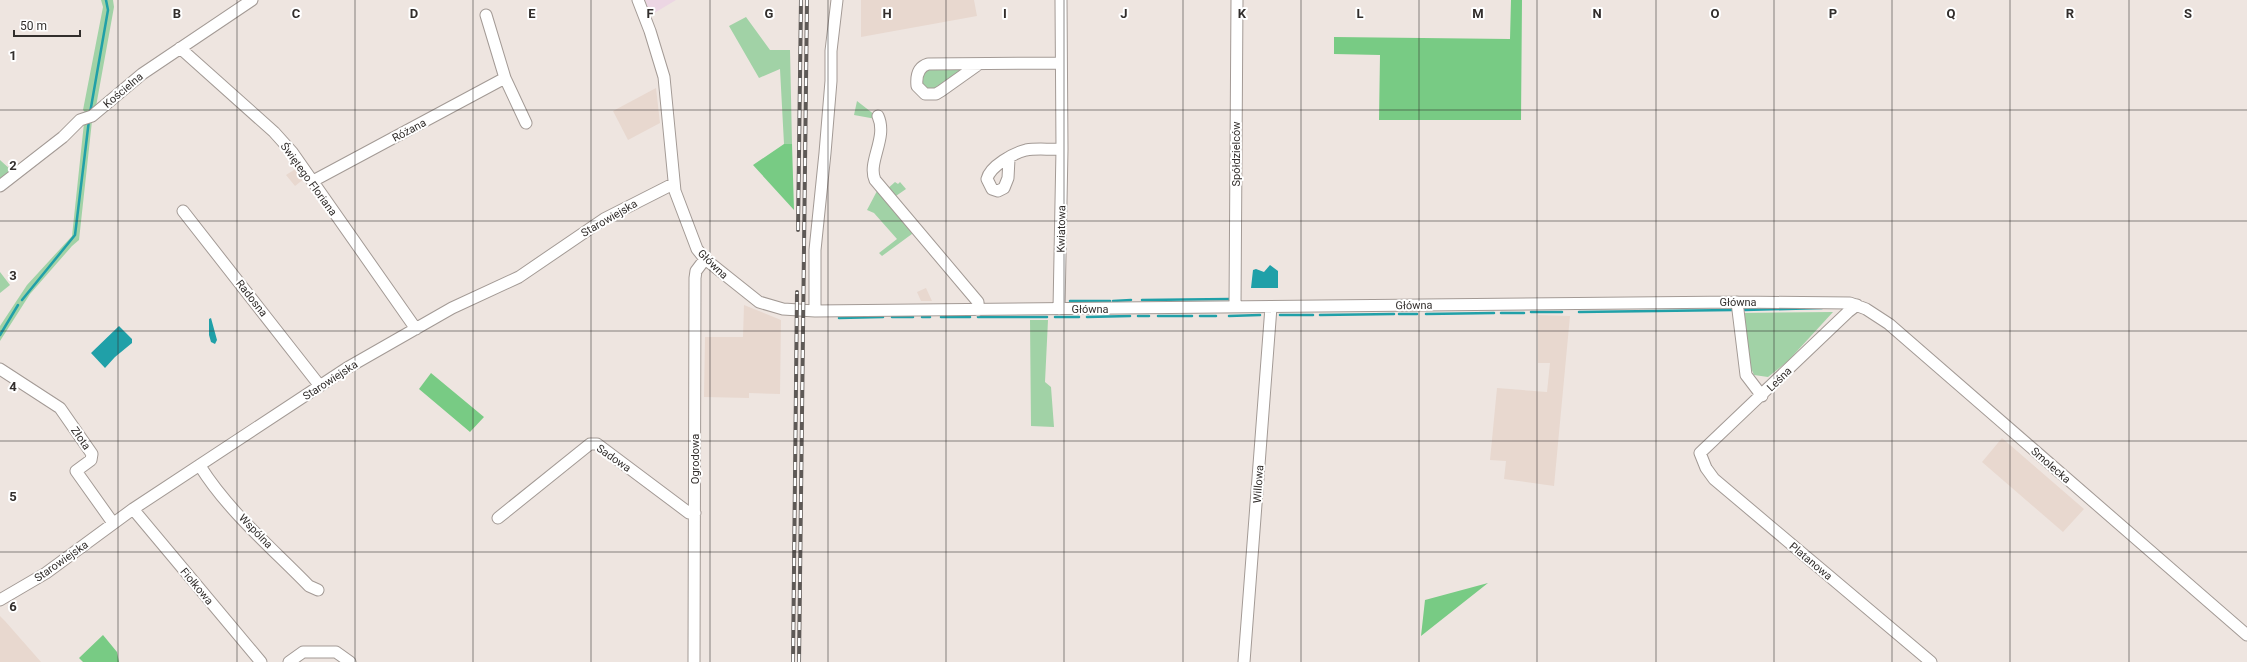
<svg xmlns="http://www.w3.org/2000/svg" width="2247" height="662" font-family="Roboto,sans-serif">
  <rect width="100%" height="100%" fill="#eee5e0"/>
  <path fill="#e8d8cf" d="M861 0H974L977 16 861 37Z
    M656 88 660 123 628 140 613 111Z
    M297 168 305 178 295 186 286 175Z
    M926 288 932 301H921L917 292Z
    M744 305 781 320 780 394 749 393V398L704 397 705 337H743Z
    M1538 315 1570 316 1554 486 1504 479 1506 461 1490 460 1497 388 1547 392 1550 363H1538Z
    M2002 438 2084 509 2063 532 1982 462Z
    M0 616 5 621 41 662H0Z"/>
  <path fill="#ecd6e3" d="M645 0H676L651 15Z"/>
  <path fill="#a1d2a6" d="M101 0H113L114 7 95 112 88 115 83 110 103 7Z
    M746 17 770 50H790L792 144H784L780 69 759 78 729 26Z
    M962 67 963 72 935 91 923 88 921 74 925 69Z
    M857 101 875 115 876 119 854 115Z
    M92 121 79 240 72 246 30 294 0 341V326L27 285 72 236 84 123Z
    M0 160 12 171 0 179Z
    M895 182 898 184 900 182 906 189 893 198 886 190Z
    M877 191 916 231 882 256 879 253 897 239 874 213 867 210Z
    M0 272 10 285 0 293Z
    M1833 312 1787 362 1768 377 1754 375 1748 361 1742 313Z
    M1030 320H1048L1045 382 1051 387 1054 427 1031 426Z"/>
  <path fill="#78cb84" d="M1511 0H1522L1521 120H1379L1380 55 1334 54V37L1510 39Z
    M784 144H792L794 210 753 165Z
    M431 373 484 417 470 432 419 389Z
    M1488 583 1421 636 1425 600Z
    M103 635 117 652 119 662H83L79 658Z"/>
  <path fill="#20a0a8" d="M1270 265 1278 271V288H1251L1253 270 1256 269 1264 272Z
    M211 318 217 340 215 344 211 342 209 335V319Z
    M119 326 132 339V343L115 357 105 368 91 353Z"/>
  <g fill="none" stroke-linecap="round" stroke-linejoin="round">
    <path stroke="#20a0a8" stroke-width="2.5" d="M90 113 108 10 106 0
      M22 300 75 235 89 120
      M1142 300 1230 299
      M1070 301H1110
      M1113 301 1131 300
      M1745 310 1822 308
      M1531 312H1562
      M1579 312 1733 310
      M1501 313H1524
      M1399 314H1417
      M1426 314 1494 313
      M1280 315H1313
      M1320 315 1394 314
      M1138 316H1149
      M1158 316H1192
      M1200 316H1216
      M1229 316 1260 315
      M892 317H913
      M922 317H930
      M941 317H970
      M978 317H1047
      M1055 317H1079
      M1087 317 1130 316
      M839 318 883 317
      M0 335 18 305"/>
    <g stroke="#a39a95" stroke-width="13">
      <path id="minor" d="M638 0 650 31 664 77 675 191 697 249 705 259 759 302 783 309 815 311 1737 302 1850 303 1866 309 1889 324 2247 635
        M486 15 505 78 526 123
        M180 48 274 132 292 152 416 329
        M979 64 941 91 936 94H925L917 86C916 76 918 67 928 64L1061 63
        M878 116C888 138 867 162 875 180L978 302V310
        M1009 159 1008 178 1004 188 998 191 992 189 987 179C990 166 1014 153 1026 150 1038 148 1050 150 1062 149
        M313 181 505 78
        M0 186 63 137 80 120 92 116 142 74 252 0
        M183 211 320 386
        M1737 302 1746 375 1762 396
        M1857 305 1848 312 1700 453 1706 468 1714 479 1931 662
        M1235 307 1237 0
        M1059 309 1062 149 1061 0
        M815 311V250L825 153 831 81V51L837 0
        M0 369 60 408 92 454 91 460 76 471 113 523
        M200 466C228 511 272 548 309 586L318 590
        M133 509 261 662
        M498 518 590 444H597L689 513H695
        M0 600 46 573 133 509 347 368 452 308 519 277 604 219 673 184
        M289 662 303 652H336L350 662
        M694 662 695 278 696 271 705 259
        M1244 662 1271 307"/>
    </g>
    <use href="#minor" stroke="#fff" stroke-width="11"/>
    <g stroke="#5e5956" stroke-width="4">
      <path id="rail" d="M798 230 801 0
        M793 662 797 292
        M799 662 807 0"/>
    </g>
    <use href="#rail" stroke="#fff" stroke-width="2.5" stroke-dasharray="8" stroke-linecap="butt"/>
  </g>
  <path fill="none" stroke="#322e2c" stroke-width="1" stroke-opacity="0.55" d="M118 0V662M237 0V662M355 0V662M473 0V662M591 0V662M710 0V662M828 0V662M946 0V662M1064 0V662M1183 0V662M1301 0V662M1419 0V662M1537 0V662M1656 0V662M1774 0V662M1892 0V662M2010 0V662M2129 0V662M0 110H2247M0 221H2247M0 331H2247M0 441H2247M0 552H2247"/>
  <g text-anchor="middle" stroke-width="4" stroke-linejoin="round" paint-order="stroke">
    <g font-size="11" fill="#322e2c" stroke="#fff">
      <text transform="translate(123 90) rotate(-40)" y="4">Kościelna</text>
      <text transform="translate(409 130) rotate(-28)" y="4">Różana</text>
      <text transform="translate(1236 154) rotate(-90)" y="4">Spółdzielców</text>
      <text transform="translate(309 179) rotate(54)" y="4">Świętego Floriana</text>
      <text transform="translate(609 218) rotate(-30)" y="4">Starowiejska</text>
      <text transform="translate(1061 229) rotate(-89)" y="4">Kwiatowa</text>
      <text transform="translate(713 264) rotate(44)" y="4">Główna</text>
      <text transform="translate(252 298) rotate(52)" y="4">Radosna</text>
      <text x="1738" y="306">Główna</text>
      <text transform="translate(1414 305) rotate(-1)" y="4">Główna</text>
      <text x="1090" y="313">Główna</text>
      <text transform="translate(1779 379) rotate(-44)" y="4">Leśna</text>
      <text transform="translate(330 380) rotate(-33)" y="4">Starowiejska</text>
      <text transform="translate(81 438) rotate(55)" y="4">Złota</text>
      <text transform="translate(614 458) rotate(35)" y="4">Sadowa</text>
      <text transform="translate(695 459) rotate(-90)" y="4">Ogrodowa</text>
      <text transform="translate(2051 465) rotate(41)" y="4">Smolecka</text>
      <text transform="translate(1258 484) rotate(-86)" y="4">Willowa</text>
      <text transform="translate(256 531) rotate(46)" y="4">Wspólna</text>
      <text transform="translate(61 561) rotate(-35)" y="4">Starowiejska</text>
      <text transform="translate(1811 561) rotate(40)" y="4">Platanowa</text>
      <text transform="translate(197 586) rotate(50)" y="4">Fiołkowa</text>
    </g>
  </g>
  <g font-size="13" text-anchor="middle" font-weight="bold" fill="#322e2c" stroke="#fff" stroke-width="4" stroke-linejoin="round" paint-order="stroke">
    <text x="177" y="18">B</text>
    <text x="296" y="18">C</text>
    <text x="414" y="18">D</text>
    <text x="532" y="18">E</text>
    <text x="650" y="18">F</text>
    <text x="769" y="18">G</text>
    <text x="887" y="18">H</text>
    <text x="1005" y="18">I</text>
    <text x="1124" y="18">J</text>
    <text x="1242" y="18">K</text>
    <text x="1360" y="18">L</text>
    <text x="1478" y="18">M</text>
    <text x="1597" y="18">N</text>
    <text x="1715" y="18">O</text>
    <text x="1833" y="18">P</text>
    <text x="1951" y="18">Q</text>
    <text x="2070" y="18">R</text>
    <text x="2188" y="18">S</text>
    <text x="13" y="60">1</text>
    <text x="13" y="170">2</text>
    <text x="13" y="280">3</text>
    <text x="13" y="391">4</text>
    <text x="13" y="501">5</text>
    <text x="13" y="611">6</text>
  </g>
  <path d="M14 30v6h66v-6" fill="none" stroke="#322e2c" stroke-width="2"/>
  <text x="20" y="30" font-size="12" fill="#322e2c" stroke="#ffffff" stroke-width="3" paint-order="stroke">50 m</text>
</svg>
